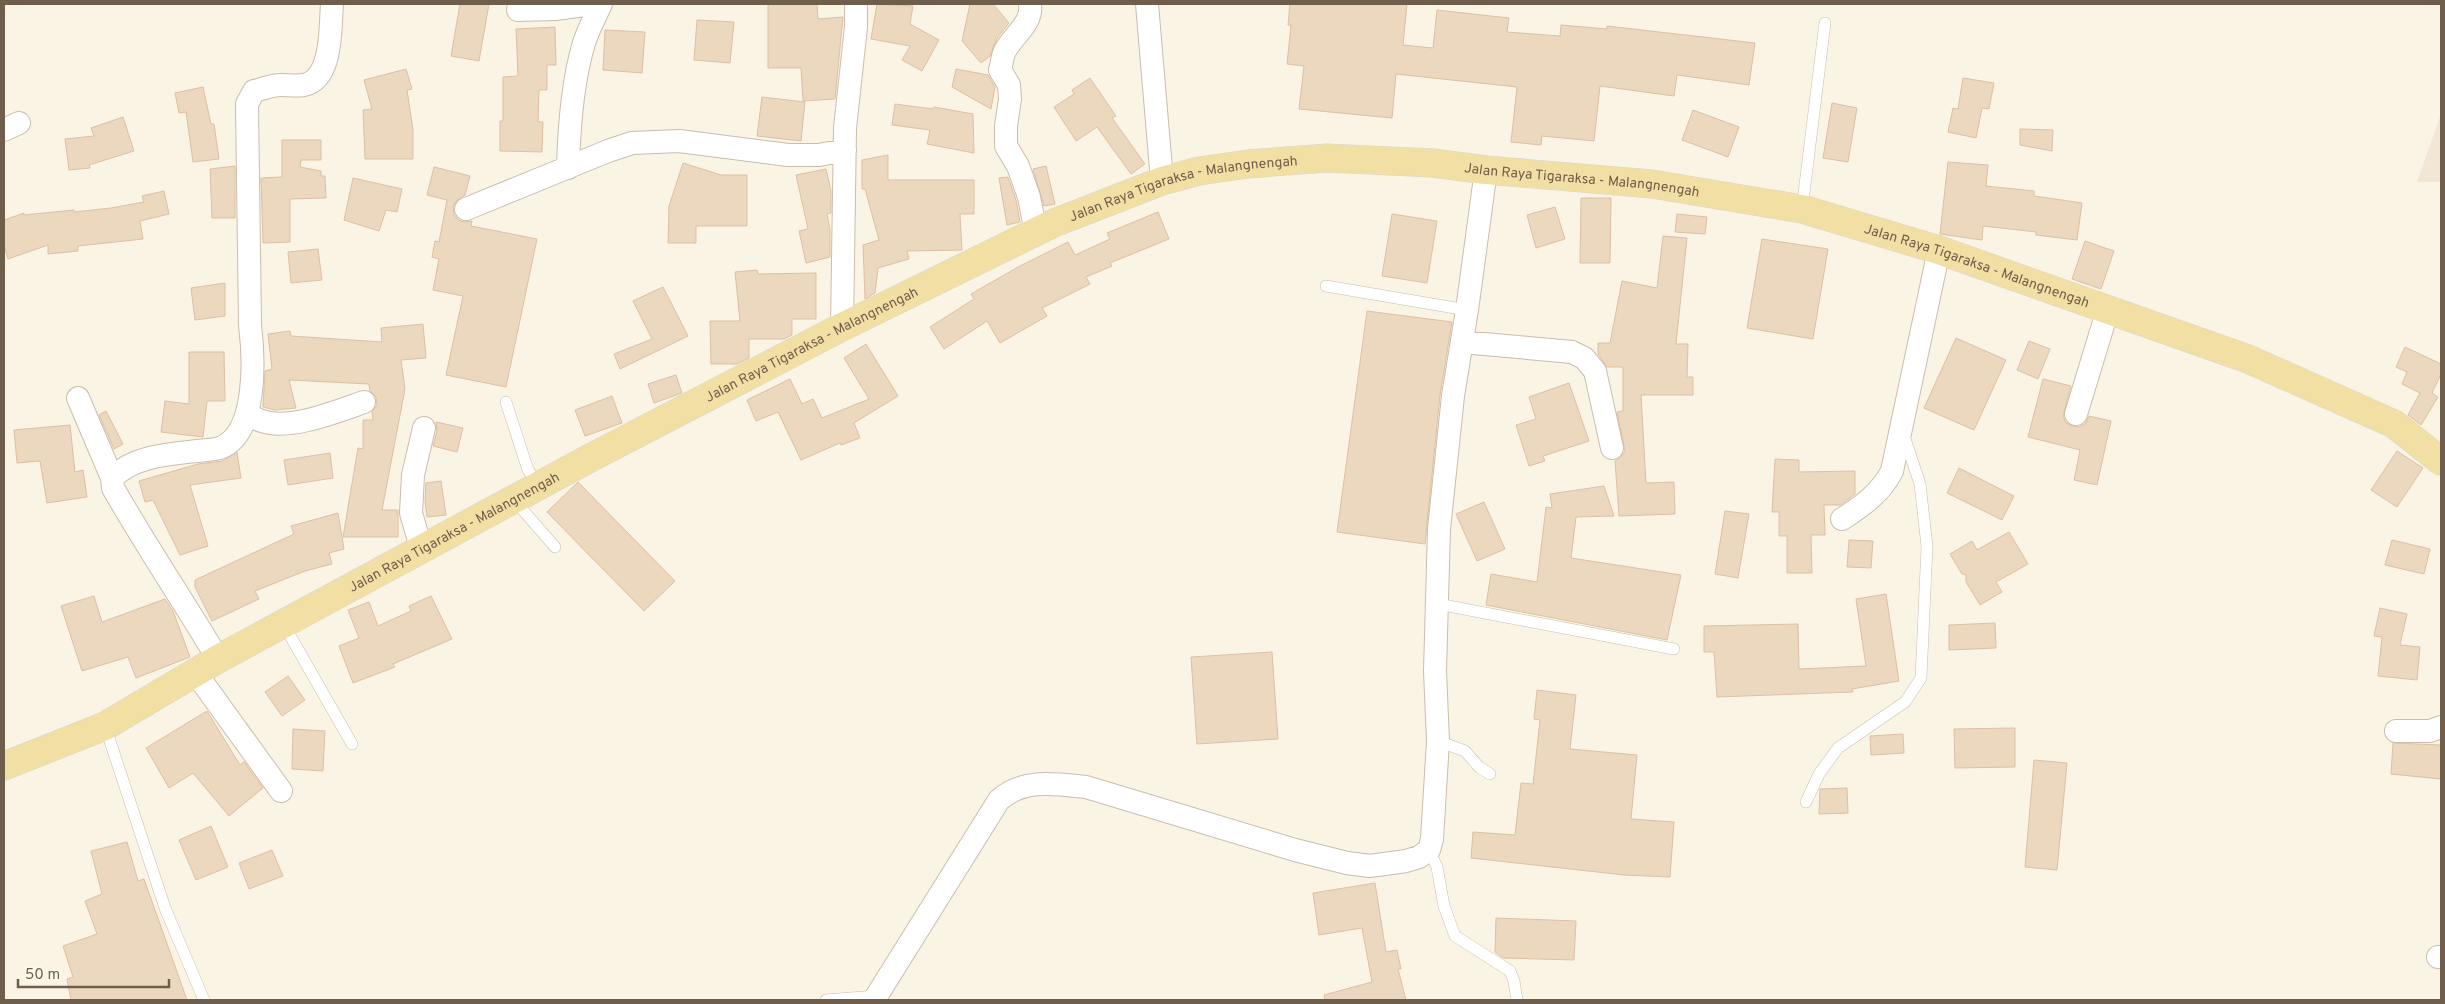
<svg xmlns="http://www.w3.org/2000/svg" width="2445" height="1004" font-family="Overpass,sans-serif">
  <rect width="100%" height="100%" fill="#faf4e5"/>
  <path fill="#f1e7d4" d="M2441 114V182H2417Z"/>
  <path fill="#ecd7bf" stroke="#ddc0a1" d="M460 4H489L479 61 451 56Z
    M768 4H817L818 19 843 17 835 99 803 101 801 68H768Z
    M877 4 913 6 910 24 939 40 922 71 902 60 910 46 871 39Z
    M970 4H993L1009 23 997 38 990 56 981 63 962 41Z
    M1290 4H1407L1403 45 1433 48 1437 10 1509 18 1507 32 1560 36 1561 25 1607 29V26L1755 43 1749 85 1677 75 1674 96 1600 86 1594 141 1542 136 1541 145 1511 142 1517 87 1396 74 1392 118 1299 109 1304 66 1287 64 1291 25H1288Z
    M697 20 734 22 730 63 694 60Z
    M555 27 556 65H547V90H539L538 122H543L542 152 500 151V121H503V77L518 76 516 29Z
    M605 30 645 32 642 73 603 70Z
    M406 69 412 89 407 90 413 130V159H365L363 110 372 109 364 80Z
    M956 69 988 75 995 87 991 109 952 87Z
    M1090 78 1116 116 1112 118 1145 164 1131 174 1097 127 1076 141 1054 107 1074 94 1072 90Z
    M1963 78 1994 83 1989 109 1982 108 1976 138 1948 132 1953 108 1958 109Z
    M203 87 211 124H214L219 159 193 162 186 112 179 113 175 93Z
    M762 97 805 102 801 141 757 136Z
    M1832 103 1857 108 1848 162 1823 158Z
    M895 104 933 109 934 107 973 114 974 153 927 144 930 130 892 125Z
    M1693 110 1739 127 1728 157 1682 140Z
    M123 117 134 151 89 165 90 168 69 170 65 139 94 136 91 128Z
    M2020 129 2053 130 2052 151 2020 145Z
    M282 140H321V160H301L300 167 321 171V176H325L326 198 290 199V242L263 243 261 178 282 177Z
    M888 155V180H974V214H960L962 250 907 251 909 259 878 268 875 293 865 299 863 245 879 240 865 189H862V160Z
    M1948 162 1988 165 1986 186 2034 191V196L2082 203 2077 240 2036 235V232L1983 226 1982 240 1940 234Z
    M683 163 721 175H747V226H696V243H668L669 206Z
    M235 166V218H212L210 169Z
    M1046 166 1055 204 1044 206 1033 169Z
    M434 167 470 176 465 195 456 201 453 207 454 214 458 220 465 222 472 221 471 226 537 239 506 387 446 375 463 296 433 290 439 259 432 257 435 241 439 242 447 200 427 195Z
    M826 169 831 191V213L827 214 830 230V257L806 263 799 231 808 229 796 175Z
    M1008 177 1016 200 1020 222 1007 225 999 178Z
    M353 178 402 189 397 212 386 210 379 231 344 220Z
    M164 191 169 214 140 221 143 239 78 246V251L48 254V245L8 259 4 245V220L24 213V215L74 210V212L111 208 144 202 142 196Z
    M1581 198H1611L1610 263H1580Z
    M1555 207 1565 239 1536 248 1527 215Z
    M1158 212 1169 239 1110 263 1112 266 1086 277 1090 284 1042 308 1047 316 1000 343 987 321 944 349 930 327 974 299 971 294 1018 267 1068 242 1075 255 1110 239 1107 233Z
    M1392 214 1437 221 1427 283 1382 276Z
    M1677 214 1707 217 1705 234 1675 232Z
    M1663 236 1687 238 1676 344H1688L1687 377H1693V395H1641L1646 483 1674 482 1675 514 1619 516 1615 461 1621 457 1625 451 1617 412 1623 411V367H1607L1598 354V343H1610L1622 281 1657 288Z
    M1762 239 1828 249 1813 339 1747 328Z
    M2085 241 2114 251 2101 289 2072 279Z
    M318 249 322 280 291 283 288 252Z
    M757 270 758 274 816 273V319H792V335L784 339H749V358L737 364H711L710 321H740L735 272Z
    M225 283V316L195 320 191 288Z
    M663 287 688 336 620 369 614 354 652 339 633 301Z
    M1367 311 1452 322 1440 395 1425 544 1337 532Z
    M423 324 426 358 401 360 405 389 382 510H398V537H343L358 448 363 449V420H373L372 412 377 405 376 397 370 391 369 384 289 380 296 408 275 410 263 407 265 371 272 369 268 334 290 331 291 336 382 342 381 328Z
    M1956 338 2006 360 1974 430 1924 408Z
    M2029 341 2050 349 2038 379 2017 370Z
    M866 344 898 396 854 423 860 438 841 445 840 443 801 460 778 412 756 421 747 400 790 379 802 404 813 399 822 418 869 399 844 358Z
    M2405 347 2441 364V374L2432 393 2438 397 2421 425 2408 415 2420 393 2402 384 2407 372 2396 367Z
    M189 352H224L225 401H207L203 437 161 432 165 401 189 404Z
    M676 375 682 393 654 403 648 384Z
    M2043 379 2071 386 2063 416 2066 423 2072 426 2078 427 2085 424 2089 416 2111 421 2097 485 2074 480 2080 450 2028 437Z
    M1569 383 1589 441 1543 456 1545 461 1529 466 1516 425 1536 419 1529 397Z
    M612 396 622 423 585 436 575 410Z
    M106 411 123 444 114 449 99 415Z
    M436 422 463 428 457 452 433 446 437 431Z
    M70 425 75 472 83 470 87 497 47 503 40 461 17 463 14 430Z
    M2397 451 2423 468 2397 507 2371 490Z
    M237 452 241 478 190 485 208 546 180 555 153 500 145 502 139 481 198 464 223 461Z
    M330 453 333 478 288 485 284 460Z
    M1775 459 1799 460V472L1855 471V494L1840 505H1824L1825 535H1811L1812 573H1787V536H1779V512H1772Z
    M1959 468 2014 496 2002 520 1947 493Z
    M441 481 446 515 427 517 425 502 426 483Z
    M578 482 675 581 644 611 547 512Z
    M1604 486 1614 516 1576 517 1571 558 1681 575 1667 640 1486 605 1491 574 1537 582 1546 507 1552 508 1550 494Z
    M1484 502 1505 549 1477 561 1456 514Z
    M1725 511 1749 514 1738 578 1715 574Z
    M338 513 344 549 329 553 332 564 305 571 255 591 259 599 212 621 195 587V580L294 534 291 526Z
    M2009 532 2028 564 1996 582 2002 592 1980 605 1966 582V575L1962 574 1950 554 1972 541 1977 550Z
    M1849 540 1873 541 1871 568 1847 567Z
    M2392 540 2430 549 2424 574 2385 565Z
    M1886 594 1899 681 1852 689 1853 692 1717 697 1714 652H1704V626L1798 624 1799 669 1866 666 1856 599Z
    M94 596 102 622 165 599 173 611 190 657 136 678 128 657 82 671 61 606Z
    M431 596 452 639 393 664 395 667 353 683 339 646 359 638 348 610 369 602 378 626 411 611 409 606Z
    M2380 608 2407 614 2400 645 2420 647 2417 680 2378 676 2382 637 2374 636Z
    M1995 623 1996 648 1949 650V625Z
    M1272 652 1278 739 1197 744 1191 657Z
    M288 676 305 700 282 716 265 692Z
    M1537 690 1576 695 1570 749 1637 755 1631 819 1674 822 1670 877 1624 875 1471 858 1473 832 1515 835 1521 783 1533 784 1540 720 1534 719Z
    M207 711 240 765 244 762 263 788 229 816 193 773 169 788 146 748Z
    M2015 728V767L1955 768 1954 729Z
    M293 729 325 731 323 771 292 769Z
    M1903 734 1904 753 1871 755 1870 736Z
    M2393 743 2441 745V779L2391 774Z
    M2034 760 2067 763 2057 870 2025 867Z
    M1847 788 1848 813 1819 814 1820 789Z
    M211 826 228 867 196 880 179 840Z
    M127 842 138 881 144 879 187 1000H71L67 979 73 977 63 946 97 934 85 901 102 894 91 851Z
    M272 850 283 876 249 889 239 863Z
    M1375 883 1386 952 1397 950 1401 969H1398L1406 1000H1325L1324 995 1372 982 1362 928 1319 935 1313 893Z
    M1496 918 1576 921 1574 960 1503 958 1495 952Z"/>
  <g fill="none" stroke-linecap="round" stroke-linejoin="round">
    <g stroke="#cabdac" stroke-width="12">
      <path id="service" d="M1802 209 1825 23
        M1326 286 1467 310
        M506 402 528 470 539 486
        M514 500 555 547
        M1438 604 1674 649
        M284 625 352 744
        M105 726 165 908 204 1000
        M1438 741 1465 751 1479 767 1490 774
        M1806 802 1819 774 1838 748 1905 702 1921 678 1927 546 1920 484 1904 436
        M1429 850 1437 867 1444 906 1455 936 1510 971 1514 981 1517 1000
        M826 1000 876 996"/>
    </g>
    <g stroke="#cabdac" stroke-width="24">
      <path id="minor" d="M519 4 518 10 555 9 592 4
        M1030 4C1033 24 1013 35 1005 51 1002 56 1002 64 1000 70L1009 85 1010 99 1006 126V146L1018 166 1029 197 1036 233
        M1147 4 1162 181
        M4 130 19 123
        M568 168C569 126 572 83 584 43 588 30 595 17 601 4
        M466 209 608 151 632 143 679 141 788 155H819L845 150
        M842 327 845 128 856 27V4
        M1462 342 1572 352 1584 358 1595 371 1612 448
        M78 398 112 478
        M248 413C252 416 257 420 262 421 289 431 338 411 364 402
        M2076 414 2108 309
        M1842 519C1862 506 1881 493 1892 471L1939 250
        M422 551 411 513 413 475 424 428
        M218 659C184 602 146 546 113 488L112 478C134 456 168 454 197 451 204 450 213 450 220 448 258 434 254 357 250 325L247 104 254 91C263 89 272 85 281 85 288 85 297 86 304 85 333 79 330 27 332 4
        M195 672 281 791
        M2396 731H2430L2441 727
        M2438 957H2441
        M874 1000 999 800C1023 778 1057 784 1086 787L1295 850 1347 863 1370 866 1406 861 1419 857 1429 850 1432 839 1438 741 1435 671 1439 529 1453 396 1467 310 1486 170"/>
    </g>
    <g stroke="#dad5d1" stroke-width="29">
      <g id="primary">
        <path id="s1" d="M4 766 105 726 218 659 592 457 842 327 1054 223 1162 181 1199 171 1248 164 1327 158 1433 163 1486 170 1652 184 1802 209 1939 250 2248 359 2394 424 2441 461"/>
      </g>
    </g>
    <use href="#service" stroke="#fff" stroke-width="11"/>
    <use href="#minor" stroke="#fff" stroke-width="22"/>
    <use href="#primary" stroke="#f2dfa3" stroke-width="28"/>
  </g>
  <g text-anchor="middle" stroke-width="4" stroke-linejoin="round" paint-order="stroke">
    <g font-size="14" fill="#705e4d" stroke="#fdf8ea">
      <text dy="5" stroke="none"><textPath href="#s1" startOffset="1722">Jalan Raya Tigaraksa - Malangnengah</textPath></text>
      <text dy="5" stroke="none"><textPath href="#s1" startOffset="1318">Jalan Raya Tigaraksa - Malangnengah</textPath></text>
      <text dy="5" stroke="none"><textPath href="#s1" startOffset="2128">Jalan Raya Tigaraksa - Malangnengah</textPath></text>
      <text dy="5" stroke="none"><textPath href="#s1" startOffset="912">Jalan Raya Tigaraksa - Malangnengah</textPath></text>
      <text dy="5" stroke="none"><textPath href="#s1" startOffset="508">Jalan Raya Tigaraksa - Malangnengah</textPath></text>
    </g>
  </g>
  <rect width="2445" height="1004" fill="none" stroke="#705e4d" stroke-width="10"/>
  <path d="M18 979v8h151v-8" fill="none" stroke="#705e4d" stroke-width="2.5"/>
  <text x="25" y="979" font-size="15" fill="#705e4d" stroke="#fdf8ea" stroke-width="4" paint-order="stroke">50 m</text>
</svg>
